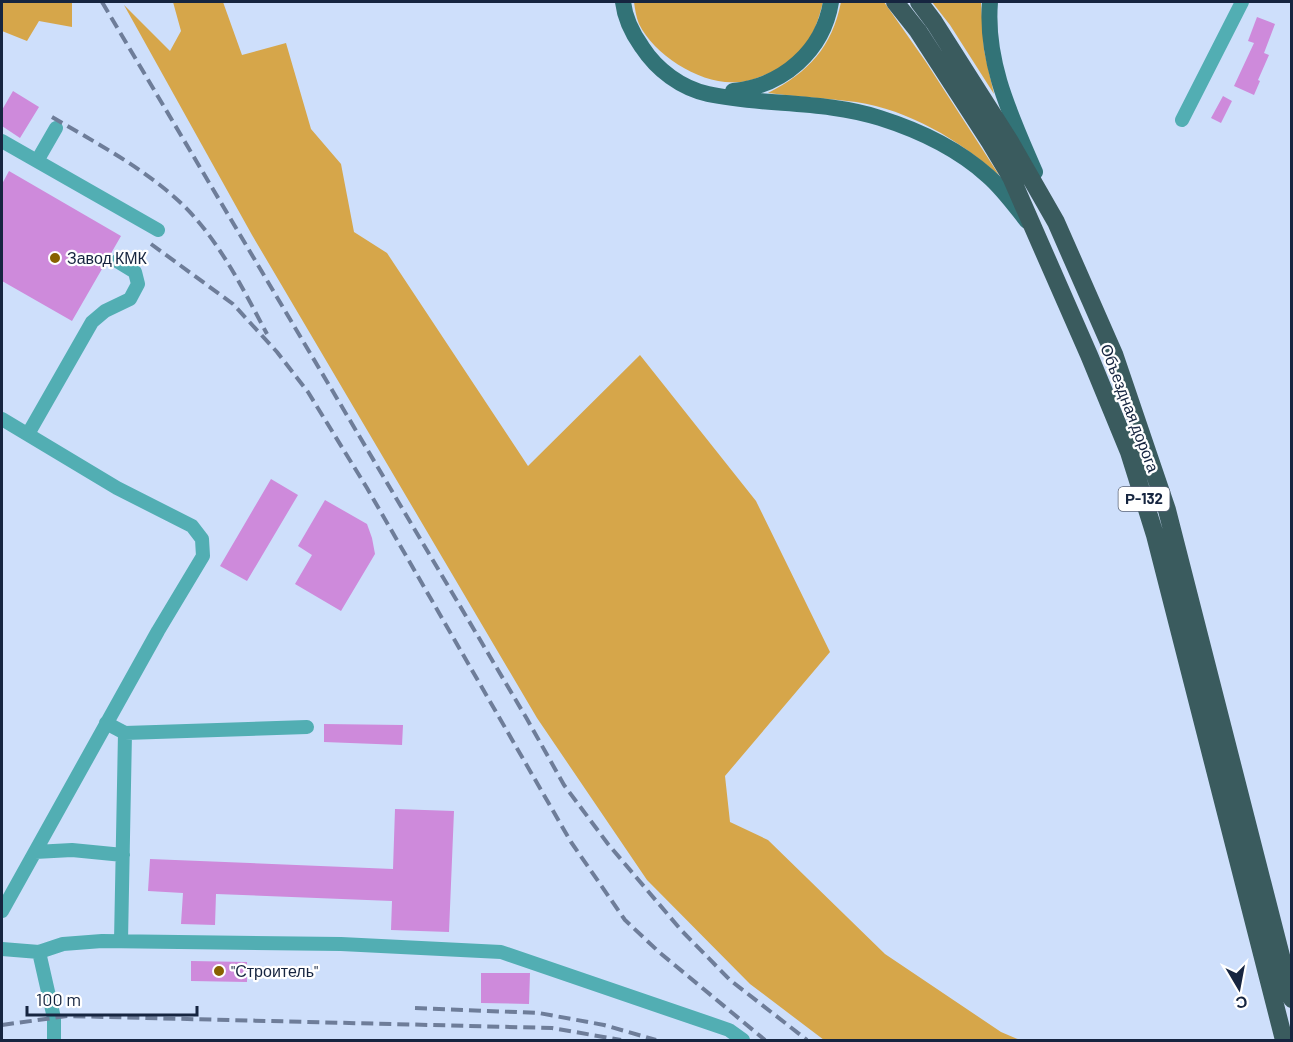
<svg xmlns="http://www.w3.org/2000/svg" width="1293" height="1042" font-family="Barlow,sans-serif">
  <rect width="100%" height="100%" fill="#cedffb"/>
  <path fill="#d6a64a" d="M2 2H72V27L39 21 27 41 2 31Z
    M173 2H223L242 55 286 43 311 129 341 164 354 232 387 253 528 466 640 355 756 501 830 652 725 776 730 822 768 840 885 954 1001 1032 1020 1040H824L750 984 647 880 537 718 252 235 124 5 170 51 181 31Z
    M634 2H823C819 18 814 34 804 48 796 59 780 69 767 74 757 78 748 82 737 82 701 85 655 56 639 24 636 17 635 9 634 2Z
    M841 2H884L926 62 999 175C959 140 909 110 856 102 826 98 797 97 768 93 809 72 832 47 841 2Z
    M932 2H981L984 50 994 94 950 25Z"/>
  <path fill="#ce8adb" d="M1257 17 1275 24 1264 53 1269 55 1258 80 1260 81 1254 95 1234 86 1254 43 1248 41Z
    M13 91 39 107 20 138 2 126V110Z
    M1223 96 1232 101 1221 123 1211 118Z
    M9 171 121 236 72 321 2 281V184Z
    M271 479 298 495 247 581 220 566Z
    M325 500 367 524 372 538 375 554 341 611 295 584 312 555 298 546Z
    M324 724 403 725 402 745 324 742Z
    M395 809 454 811 449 932 391 930 392 901 216 894 215 925 181 924 183 893 148 891 150 859 393 869Z
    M191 961 247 962V982L191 981Z
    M481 973H530L529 1004 481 1003Z"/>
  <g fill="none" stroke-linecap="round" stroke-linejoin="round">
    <path stroke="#52aeb3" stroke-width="14" d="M1182 120 1242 2
      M2 141 158 230
      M37 161 56 128
      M2 419 117 488 192 526 202 539 203 556 158 631 2 911
      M28 434 92 322 105 311 130 299 138 284 135 272 117 261
      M106 723 125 733 121 941
      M125 733 307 727
      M35 852 72 850 123 855
      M2 949 39 952 63 944 102 941 341 944 501 952 729 1030 743 1040
      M39 952 54 1018V1040"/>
    <path stroke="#327377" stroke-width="16" d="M623 2C625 19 632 33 642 47 657 70 681 88 708 94 765 106 824 100 880 118 918 130 958 149 988 176 1003 189 1015 206 1027 221
      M990 2C985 63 1011 116 1035 172
      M733 91C783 86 823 51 831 2"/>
    <path stroke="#3a5b5e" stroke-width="18" d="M895 2 918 31 990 142 1011 177 1089 355 1129 452 1155 535 1284 1040
      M919 2 934 22 1009 140 1056 222 1114 354 1167 510 1292 999"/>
    <path stroke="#6e7d99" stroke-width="4" stroke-dasharray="12 6" stroke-linecap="butt" d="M102 2 527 719 564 785 608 844 681 930 730 980 807 1040
      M52 117C96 143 144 168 182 204 219 240 243 289 267 334
      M151 244 233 304 277 352 308 392 367 488 571 842 625 920 659 952 765 1040
      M415 1008 539 1013 604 1025 656 1040
      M2 1025 67 1016 552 1028 621 1040"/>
  </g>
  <g fill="#886100" stroke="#fff" stroke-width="2">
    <circle cx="55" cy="258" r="6"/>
    <circle cx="219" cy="971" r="6"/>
  </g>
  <g text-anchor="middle" stroke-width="4.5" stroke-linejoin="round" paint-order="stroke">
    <rect fill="#fff" stroke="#5c6679" stroke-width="1.5" x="1118.5" y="487" width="51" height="24" rx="4.5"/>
    <g font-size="15" font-weight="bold" fill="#162540">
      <text x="1144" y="504">Р-132</text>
    </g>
    <g font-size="16" fill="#162540" stroke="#fff" text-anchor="start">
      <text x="67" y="264">Завод КМК</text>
      <text x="231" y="977">"Строитель"</text>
    </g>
    <g font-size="16" fill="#162540" stroke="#fff">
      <text transform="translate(1130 408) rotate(69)" y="6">Объездная дорога</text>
    </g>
  </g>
  <rect width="1293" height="1042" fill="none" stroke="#162540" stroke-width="6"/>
  <g transform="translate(1239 988) rotate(170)" stroke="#ffffff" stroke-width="4.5" paint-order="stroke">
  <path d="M0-4.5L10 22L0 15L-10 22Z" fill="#162540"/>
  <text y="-9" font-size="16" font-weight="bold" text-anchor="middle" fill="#162540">С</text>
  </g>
  <path d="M27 1006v9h170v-9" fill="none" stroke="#162540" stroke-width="3"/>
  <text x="36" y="1006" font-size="18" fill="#162540" stroke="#ffffff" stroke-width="4.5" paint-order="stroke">100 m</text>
</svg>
